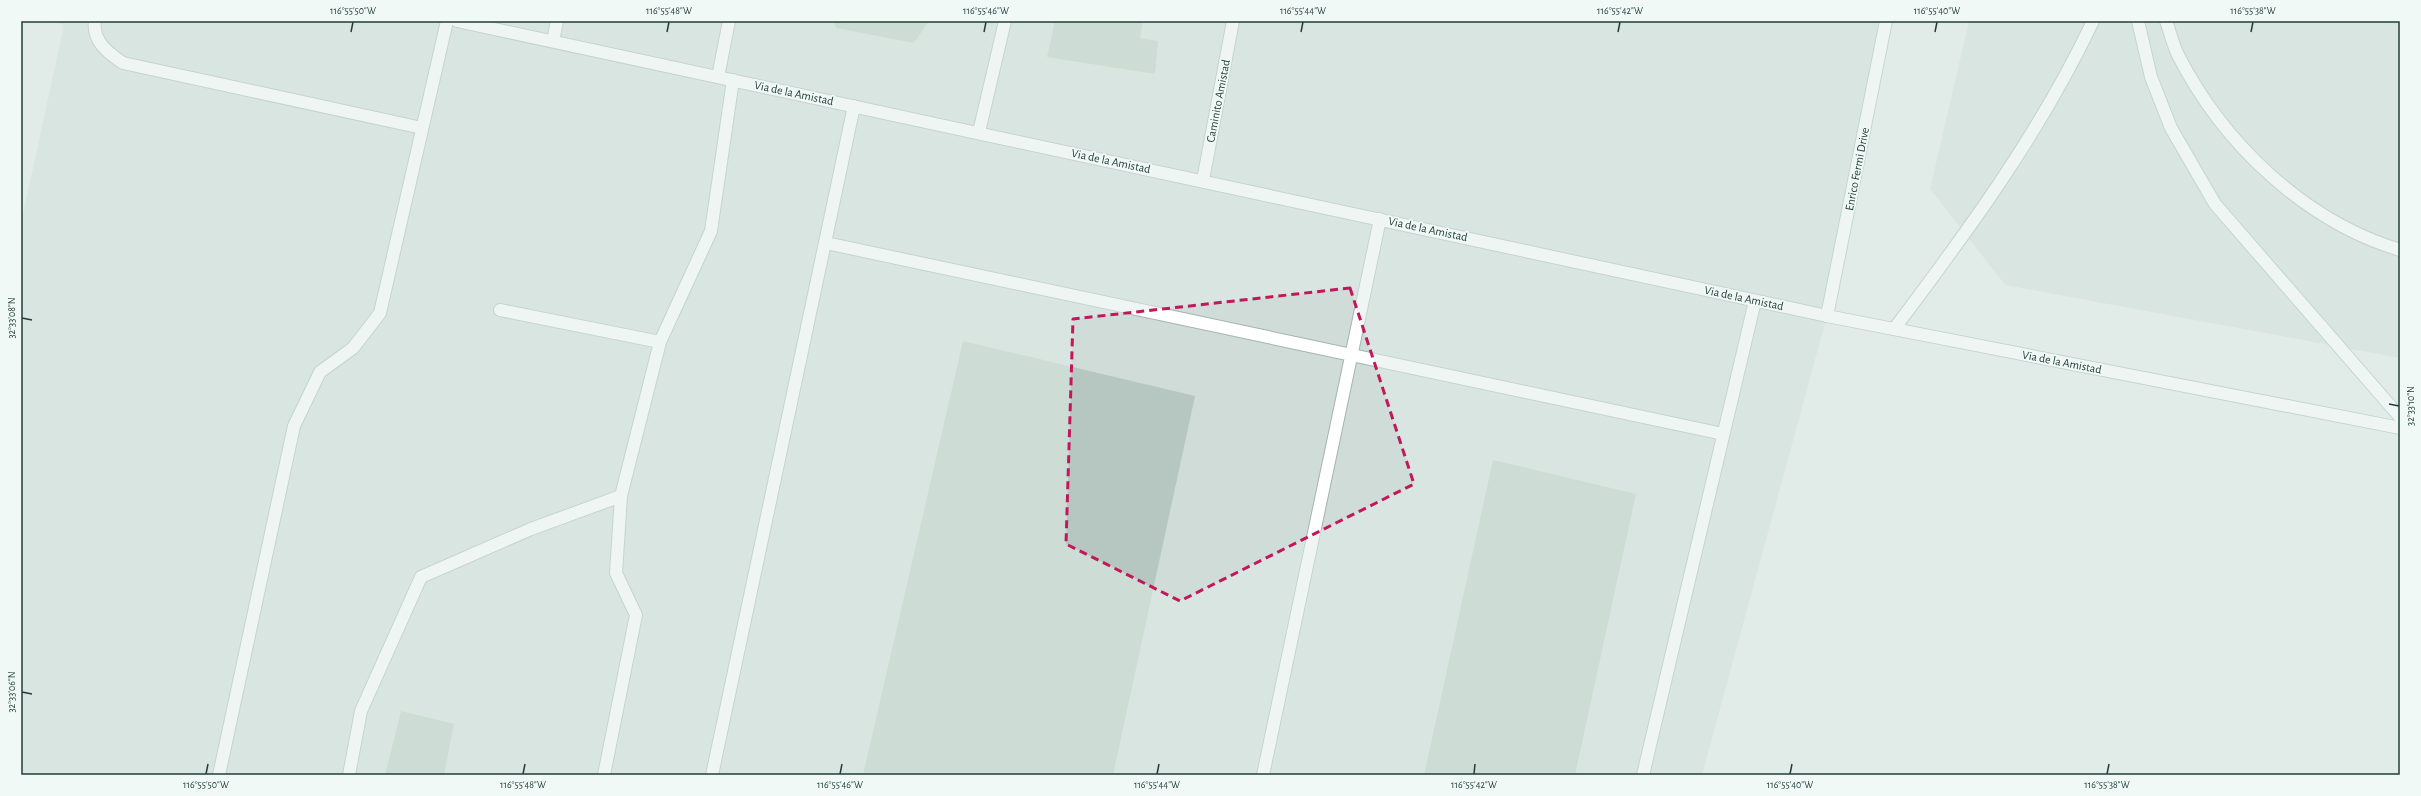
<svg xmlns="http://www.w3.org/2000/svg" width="2421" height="796" font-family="'Alegreya Sans',sans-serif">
  <rect width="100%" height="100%" fill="#e1ece8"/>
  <path fill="#cfdcd7" d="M48 21H1885L1827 316 1702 775H21V223L64 25Z
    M1969 21H2400V358L2005 285 1930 189Z"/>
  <path fill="#b6c7c2" d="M834 21H929L914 43 836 28Z
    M1055 21H1143L1140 38 1158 41 1155 74 1047 57Z
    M963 341 1195 396 1113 775H863Z
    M1493 460 1636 494 1575 775H1424Z
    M401 711 454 724 444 775H385Z"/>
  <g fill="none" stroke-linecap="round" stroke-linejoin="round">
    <g stroke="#a3b4b0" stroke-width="14">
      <path id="service" d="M95 21C92 41 108 53 123 63L422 128
        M2166 21C2170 32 2173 45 2178 55 2223 143 2304 221 2400 250
        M553 41 557 21
        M718 77 729 21
        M979 132 1005 21
        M826 243 1723 434
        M500 310 660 342 711 231 733 80
        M1894 329C1968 231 2040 133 2093 21
        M219 775 294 426 320 372 353 348 380 313 447 21
        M349 775 361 711 421 577 531 529 621 496
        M604 775 636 615 616 573 621 496 660 342
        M712 775 854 106
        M1263 775 1380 219
        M1643 775 1755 301"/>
    </g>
    <g stroke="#a3b4b0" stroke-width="14">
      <path id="minor" d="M1203 180 1233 21
        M1827 316 2400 428"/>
    </g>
    <g stroke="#a3b4b0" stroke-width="14">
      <path id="tertiary" d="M457 21 1827 316"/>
    </g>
    <g stroke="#9eb9b2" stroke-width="14">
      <path id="secondary" d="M2138 21 2151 77 2171 128 2215 204 2400 417
        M1827 316 1886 21"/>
    </g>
    <use href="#service" stroke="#fff" stroke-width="12"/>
    <use href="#minor" stroke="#fff" stroke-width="12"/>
    <use href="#tertiary" stroke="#fff" stroke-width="12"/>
    <use href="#secondary" stroke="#fff" stroke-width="12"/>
  </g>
  <path d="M0 0H2421V796H0ZM1350 288 1414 484 1180 601 1066 544 1073 319Z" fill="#e1ece8" fill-opacity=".55" fill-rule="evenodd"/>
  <path fill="none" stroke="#c2185b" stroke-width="3" stroke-dasharray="8 5" stroke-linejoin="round" d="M1350 288 1414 484 1180 601 1066 544 1073 319Z"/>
  <path fill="none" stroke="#203e39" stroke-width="1.5" d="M351 32 353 22M667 32 669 22M984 32 986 22M1301 32 1303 22M1618 32 1620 22M1935 32 1937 22M2251 32 2253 22M22 318 32 320M2389 404 2399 406M22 692 32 694M206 774 208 764M523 774 525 764M840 774 842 764M1157 774 1159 764M1474 774 1475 764M1790 774 1792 764M2107 774 2109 764"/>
  <g text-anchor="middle" stroke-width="3.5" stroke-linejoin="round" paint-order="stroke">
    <g font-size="12" fill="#203e39" stroke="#f1f9f6">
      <text transform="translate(794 93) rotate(12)" y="4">Via de la Amistad</text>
      <text transform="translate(1218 101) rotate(-79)" y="4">Caminito Amistad</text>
      <text transform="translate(1111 161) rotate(12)" y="4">Via de la Amistad</text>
      <text transform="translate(1857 169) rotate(-79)" y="4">Enrico Fermi Drive</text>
      <text transform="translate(1428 229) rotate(12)" y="4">Via de la Amistad</text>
      <text transform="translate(1744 298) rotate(12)" y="4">Via de la Amistad</text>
      <text transform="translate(2062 362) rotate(11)" y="4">Via de la Amistad</text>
    </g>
  </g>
  <rect width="2421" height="796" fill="none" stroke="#f1f9f6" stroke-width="44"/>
  <rect x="22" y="22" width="2377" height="752" fill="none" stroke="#203e39" stroke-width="1.5"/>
  <g font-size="10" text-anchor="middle" fill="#203e39">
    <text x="353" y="14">116°55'50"W</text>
    <text x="669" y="14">116°55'48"W</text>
    <text x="986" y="14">116°55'46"W</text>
    <text x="1303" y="14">116°55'44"W</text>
    <text x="1620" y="14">116°55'42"W</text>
    <text x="1937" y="14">116°55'40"W</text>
    <text x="2253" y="14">116°55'38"W</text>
    <text transform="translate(11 318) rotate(-90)" y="4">32°33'08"N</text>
    <text transform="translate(2410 406) rotate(-90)" y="4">32°33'10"N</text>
    <text transform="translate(11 692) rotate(-90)" y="4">32°33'06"N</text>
    <text x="206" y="788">116°55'50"W</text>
    <text x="523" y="788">116°55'48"W</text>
    <text x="840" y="788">116°55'46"W</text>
    <text x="1157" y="788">116°55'44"W</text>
    <text x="1474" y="788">116°55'42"W</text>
    <text x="1790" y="788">116°55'40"W</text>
    <text x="2107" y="788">116°55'38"W</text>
  </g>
</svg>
